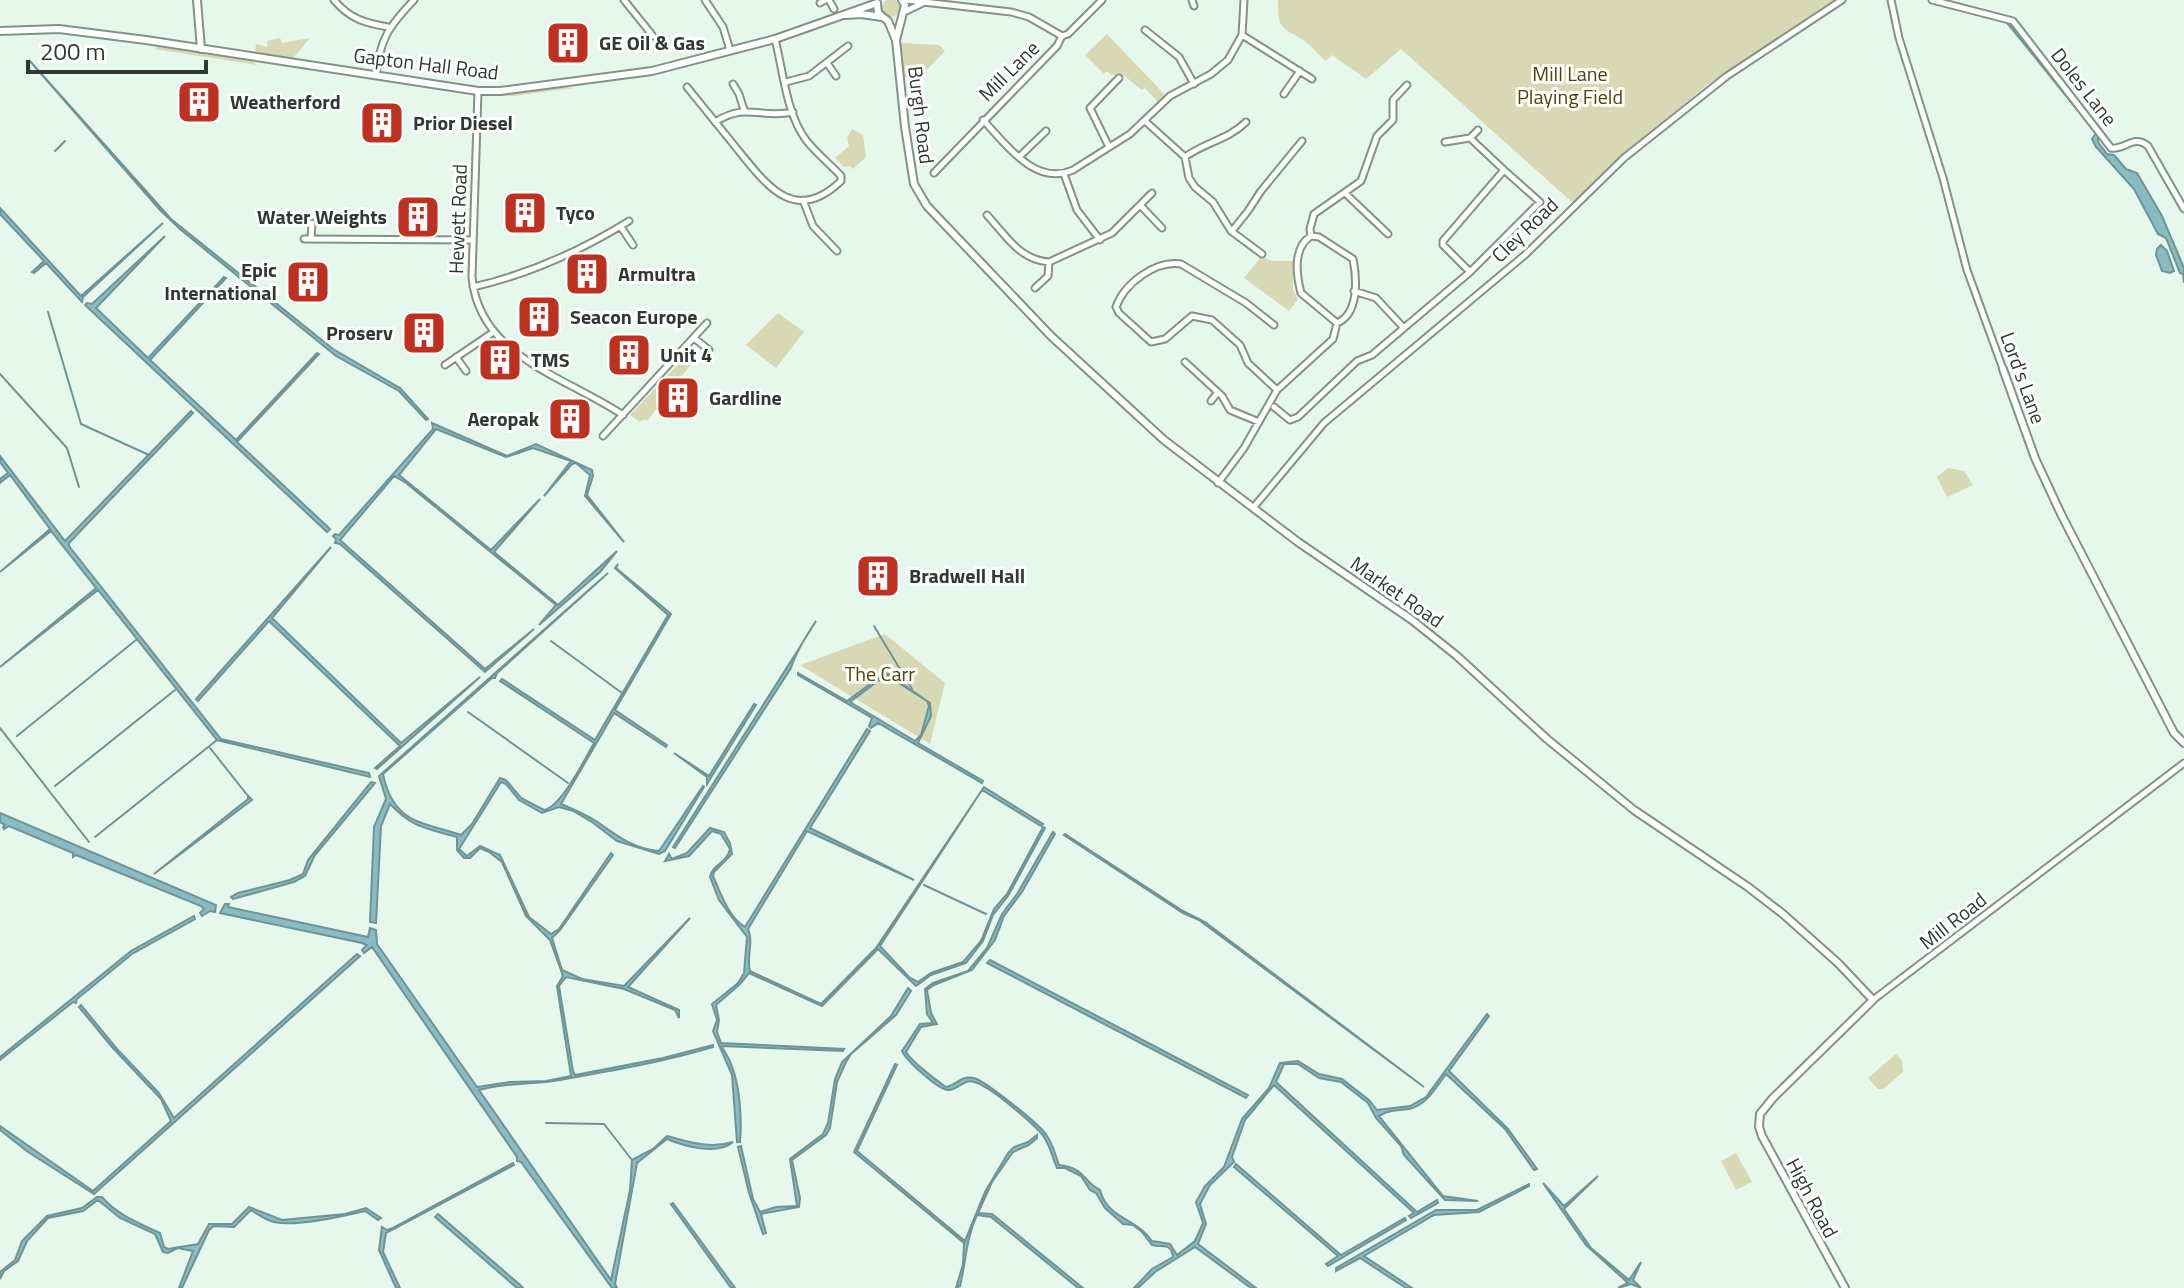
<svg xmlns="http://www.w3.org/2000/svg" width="2184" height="1288" font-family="'Titillium Web',sans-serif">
  <rect width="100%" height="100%" fill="#e5f8eb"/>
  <path fill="#d9d8b4" d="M882 8a9 9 0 1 1 18 0a9 9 0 1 1-18 0Z
    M1278 0H1837L1707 85 1611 165 1573 203 1401 49 1366 79C1355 70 1343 64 1332 55L1326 61C1319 56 1314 48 1307 43 1285 26 1277 34 1278 0Z
    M1107 34 1166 96 1158 102 1145 88 1142 90 1122 74 1111 75 1107 71 1104 74 1085 55Z
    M280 38 282 43 310 38 293 58 255 52 256 44 267 47V41Z
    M899 43 939 45 945 51 919 78 902 77Z
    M159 47 251 61 258 65 154 49Z
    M563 87 574 88 513 96H487Z
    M852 129 863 135 866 157 853 169 850 166 844 167 835 158 849 146 847 138Z
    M1262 256 1272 261H1293V290L1298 299 1289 311 1244 278Z
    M778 313 804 332 776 368 746 345Z
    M685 357 692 363 647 421 644 419 640 422 630 415Z
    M1948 468 1964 471 1973 485 1947 497 1937 477Z
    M885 634 945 683 930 744 800 665Z
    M1896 1054 1902 1061 1903 1072 1883 1089H1878L1868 1078Z
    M1736 1153 1752 1182 1736 1190 1721 1161Z"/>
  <path fill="#89bbc2" stroke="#6e9497" stroke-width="2" fill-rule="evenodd" d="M2008 24 2011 25 2098 134V142L2107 154 2114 155 2126 169 2137 173 2162 216 2184 268V283L2183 274 2180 273 2166 238 2158 234 2134 189 2096 147 2092 139 2096 133Z
    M29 60 171 219 333 349 400 388 428 419 426 420 399 391 336 356 181 230 160 210Z
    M0 208 81 296 163 223 83 297 82 302 46 263 34 273 32 272 44 261 0 214Z
    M165 236 96 308 148 358 224 277 226 278 150 360 236 440 317 353 319 354 237 442 330 529 327 532 85 305 87 303 92 304Z
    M2161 245 2167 251 2174 271 2170 273 2162 271 2156 255 2157 249Z
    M191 411 193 413 69 543V546L221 739 369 773 370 777 217 740 98 590 0 667 96 588 51 531 0 572 50 529 10 475 0 483V479L8 473 0 462V456L65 541Z
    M432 423 507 456 536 444 592 470 593 476 587 495 624 542 585 496 590 475 576 463 572 464 544 496 571 461 533 448 506 457 436 429 399 475 491 550 540 499 494 552 558 605 617 551 600 572 539 625 556 605 406 483 394 476 340 540 485 669 534 629 485 672 340 544 335 543 336 539 333 536 335 534 339 535 433 429Z
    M331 547 272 618 401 743 480 677 377 769 375 768 400 746 269 621 198 701 196 699Z
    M618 564 616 568 671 614 615 710 667 745 666 747 614 713 561 804C573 809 585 814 596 821 616 835 633 849 659 851L703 786 704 787 665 851 659 854 617 841 592 822 573 811 559 807 542 813 519 800 506 784 501 782 459 849 467 856 480 846 500 855 529 917 551 934 559 929 611 853 613 855 560 930 552 938 562 970 582 979 624 986 690 918 628 987 679 1010V1018L675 1010 624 989 566 977 559 986 573 1071 575 1075 663 1058 713 1045V1047C663 1062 611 1071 560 1080 533 1085 506 1082 479 1090L611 1280 630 1190 632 1160 653 1149 667 1136C689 1142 710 1149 733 1142 717 1156 684 1146 667 1139L637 1163 615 1284 617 1288H612L521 1162 517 1161V1157L372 947 364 953 362 950 367 945 362 943 220 913 225 904H229L228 907 368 937 370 928 376 930 377 944 477 1087 510 1082 546 1081 571 1076 557 986 563 976 550 940 526 916 502 862 489 852 480 848 470 858H464L457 850V837C425 828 413 828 390 804L381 826 376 923 370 922 374 827 386 799 379 776 608 573 497 673 495 678H492L383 774C393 823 421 822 461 835L472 824 500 778 506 780 521 798 544 810C561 807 585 759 594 743L500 681 502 679 595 740 668 615 615 568Z
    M816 621C806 636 796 652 791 668L675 848 673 847 798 650Z
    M798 673 847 701 885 673 888 674 930 703 931 716 918 743 983 781 982 783 878 723 871 728 869 726 872 718 798 675ZM886 675 927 701 929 706 921 735 915 741 850 702Z
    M754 704 756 705 707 784V777L674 753 709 776Z
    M867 729 870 731 810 828 914 880 807 831 748 929C754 942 746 957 750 971L821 1004 876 948 984 787 1043 824 1041 826 982 790 880 946 909 977 918 982 931 973 963 962 981 941 994 909 1007 894 1043 827 1045 828 1008 896 993 915 983 941 966 963 931 975 916 986 878 949 822 1006 749 973 740 984 716 1005 719 1020 717 1032 721 1043 844 1049 843 1051 722 1046C724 1052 729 1057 731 1064 740 1086 742 1118 740 1142H737L732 1075 713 1031 717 1020 712 1004 738 983 744 973 747 937 719 900 710 877C712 865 727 863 730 849L721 834 712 831 689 856 665 861 669 854 672 859 687 853 710 828 724 832 730 843 732 854 714 872 713 876C721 894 729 918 745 927Z
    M371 782 375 783 315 855 305 876 294 882 233 899 231 897 238 893 290 880 303 874 308 860Z
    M248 796 252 800 154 874 248 799Z
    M0 813 216 905 215 912 210 911 202 916 200 913 204 909 201 906 76 855 73 857V853L9 826 4 829 3 827 5 825 0 822Z
    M1053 832 1055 834 1022 892 1004 916 995 940 972 970 934 985 927 990 931 1013 937 1024 921 1027 906 1052C911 1061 937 1081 946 1087 957 1085 961 1075 974 1078 985 1081 1041 1125 1047 1136 1053 1144 1055 1155 1059 1165 1086 1168 1083 1182 1100 1190 1107 1219 1138 1219 1152 1241L1170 1244 1177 1255 1195 1241 1203 1223 1196 1202 1205 1186 1224 1167 1242 1119 1269 1088 1280 1063 1298 1061 1319 1074 1342 1079 1369 1100 1377 1110 1410 1106 1426 1097 1487 1014 1489 1016 1449 1071 1508 1129 1537 1169 1534 1170 1505 1129 1446 1074C1436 1087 1426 1106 1409 1109 1399 1110 1388 1110 1379 1116L1443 1196 1478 1201 1445 1200 1404 1155 1401 1146 1376 1118 1368 1103 1341 1082 1319 1078 1298 1064H1284L1276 1082 1417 1212 1437 1200 1438 1203 1411 1218 1409 1216 1414 1213 1274 1085 1245 1120 1232 1157 1234 1162 1210 1185 1200 1204 1206 1224 1198 1244 1256 1288H1251L1195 1247 1155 1272 1138 1288H1134L1152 1269 1173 1257C1171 1242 1163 1248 1152 1245L1142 1232 1133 1225 1123 1224 1105 1208 1096 1193 1090 1190 1081 1176 1065 1168H1057C1052 1157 1049 1141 1041 1133 1030 1121 992 1088 977 1083 963 1077 961 1089 949 1090 939 1091 906 1060 902 1051L920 1024 933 1023 927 1014 925 989 933 983 968 971 987 948 1002 914 1017 894Z
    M1065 834 1183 911 1205 922 1424 1087 1199 920 1183 913 1064 835Z
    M194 916 195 919 132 954 77 999 76 1003 73 1002 0 1060V1057L131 951Z
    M357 954 360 956 94 1194 28 1152 0 1130V1126L93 1191 171 1121 161 1099 112 1047 79 1007 81 1005 117 1049 159 1093 174 1118Z
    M990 960 1248 1095 1246 1098 987 963Z
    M908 988 911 991 896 1015 851 1054 846 1062 837 1082 830 1128 826 1135 792 1160 800 1198 799 1207 761 1214 766 1233 763 1234 749 1193 738 1147 741 1146 753 1199 760 1212 776 1207 797 1206 790 1159 823 1134 828 1123 835 1079 842 1062 891 1016Z
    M895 1064 897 1065 857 1151 965 1241 985 1192 1008 1153 1014 1147 1028 1142 1037 1135V1138L1029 1145 1013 1152 992 1182 978 1213 992 1214 1083 1288H1078L991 1217 977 1215C966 1238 966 1262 960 1286L956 1288 963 1264 964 1243 854 1152Z
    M513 1163 514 1165 386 1233 383 1252 400 1288H396L379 1250 382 1227 387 1230 393 1228Z
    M1236 1164 1341 1255 1405 1218 1406 1220 1328 1266 1326 1264 1338 1256 1234 1167Z
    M1598 1176 1564 1209 1591 1248 1629 1280 1641 1262 1633 1280 1641 1288 1631 1284 1618 1288 1628 1283 1586 1245 1543 1183 1564 1206Z
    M1529 1184V1186L1479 1212 1434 1215 1364 1256 1412 1288H1406L1360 1258 1336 1271V1268L1436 1210H1477Z
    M97 1197H102C117 1215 139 1223 160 1233L164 1247 168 1249 198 1244 209 1224H232L249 1207 282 1220 345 1214 366 1208 381 1218 378 1220 365 1211C344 1216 294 1227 274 1222 265 1220 258 1214 251 1210L234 1227 214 1226 209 1230 182 1288H179L193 1251 178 1248 168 1253 163 1252 155 1234 120 1218 98 1200 83 1211 48 1218 27 1241 18 1261 4 1271 0 1279V1272L15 1260 22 1241 47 1216 82 1208Z
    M673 1203 735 1288H731L671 1204Z
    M438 1214 519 1284 523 1288H517L435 1217Z"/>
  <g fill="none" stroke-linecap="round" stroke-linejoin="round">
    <path stroke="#6e9497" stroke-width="2" d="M55 151 65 141
      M48 312 81 424 149 455
      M0 374 67 448 79 487
      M874 626 912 689
      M551 641 622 693
      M468 712 568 783
      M0 728 89 842
      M17 736 136 640
      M210 748 248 796
      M55 786 175 690
      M95 837 217 740
      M924 885 986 914
      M546 1123 604 1124 632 1160"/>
    <g stroke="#819387" stroke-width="9">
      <path id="minor" d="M334 0C350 19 365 23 388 27
        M624 0 653 36
        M705 0 723 27 730 50
        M829 0 834 9
        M906 0 1011 12 1029 17 1062 36
        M1192 0 1194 6
        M1891 0 1899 38 1943 178 1967 270 2003 369
        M1932 0 2013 21 2111 148C2126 150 2133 134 2148 146L2184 209
        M820 3 825 0
        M904 12 921 4
        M1145 30 1179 57 1194 84
        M1242 35 1312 79
        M827 63 836 76
        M376 75C380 39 389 26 414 0
        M786 82 809 76 848 46
        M733 84 739 94 744 110
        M687 87C704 108 721 129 738 150 767 186 795 225 841 181V176C830 164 816 153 806 140 786 113 783 70 775 39
        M478 91 472 277C479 357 565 376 623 415
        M1284 94 1300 71
        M983 120C1006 144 1035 187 1073 170L1130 134 1170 96 1211 74 1228 60 1242 35 1244 0
        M1145 121 1185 157C1205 142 1228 140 1246 122
        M715 122C747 102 760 119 793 112
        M1470 138 1478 130
        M1445 142 1470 138 1504 170
        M1109 147 1090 108 1119 78
        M1019 157 1046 131
        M1185 157 1189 178 1195 187 1213 202 1231 231 1262 254
        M934 173 1057 46 1062 36 1068 34 1102 0
        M1064 174 1077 210 1100 240
        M1345 193 1388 234
        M803 200 813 226 837 251
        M1141 206 1162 228
        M987 215C1006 236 1020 260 1049 262L1112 233 1152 193
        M621 227 633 245
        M1232 231 1248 211 1261 191 1302 141
        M1311 236 1319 237 1353 259C1357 279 1359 314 1337 323L1301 293C1296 274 1293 247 1311 236Z
        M1311 236 1310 229 1314 214 1361 181 1377 136 1393 120V100L1407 85
        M311 238 312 223
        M304 239 473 240
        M473 287C530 274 579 252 629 221
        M1035 288 1048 276 1049 262
        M1354 291 1376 298 1403 327
        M1274 325 1246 303 1181 264C1155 260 1124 284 1116 307L1119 313 1151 342 1165 339 1192 316 1212 320 1240 345 1248 363 1277 390
        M694 338 709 350
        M456 357 466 371
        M1185 362 1222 396 1230 410 1259 422
        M445 365 492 333
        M1211 401 1218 392
        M1274 407 1290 420 1298 417 1357 361 1372 355 1470 272 1540 202 1504 170 1443 241V245L1470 272
        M603 436 707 323
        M1218 483 1244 448 1277 390 1333 339 1337 323
        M1253 508 1324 423 1526 254 1624 158 1727 76 1842 0
        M1873 1000 2184 763"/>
    </g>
    <g stroke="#819387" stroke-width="10">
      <path id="tertiary" d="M197 0 201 49
        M902 0 905 5 896 40 905 127 914 184 927 206 1051 336 1164 440 1298 542 1412 620 1457 656 1547 739 1634 810 1748 887 1783 914 1838 963 1873 1000 1773 1098 1760 1114 1759 1127 1762 1136 1845 1288
        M877 3 878 13 888 21 896 40
        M845 15 861 14 882 17
        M0 31 59 29 146 40 478 91H500L652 71 775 39 877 3
        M2003 369 2035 458 2061 514 2174 733 2184 743"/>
    </g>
    <use href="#minor" stroke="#fff" stroke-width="5"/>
    <use href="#tertiary" stroke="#fff" stroke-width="6"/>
  </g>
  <defs>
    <g id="building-square" transform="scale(2.3)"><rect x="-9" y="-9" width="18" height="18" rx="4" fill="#be3121" stroke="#fff"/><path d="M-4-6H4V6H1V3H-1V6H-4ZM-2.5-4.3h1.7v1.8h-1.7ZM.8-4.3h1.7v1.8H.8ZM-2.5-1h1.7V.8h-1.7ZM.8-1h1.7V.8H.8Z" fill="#fff"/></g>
  </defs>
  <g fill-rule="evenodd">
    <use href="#building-square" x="568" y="43"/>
    <use href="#building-square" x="199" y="102"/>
    <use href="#building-square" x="382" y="123"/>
    <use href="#building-square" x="525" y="213"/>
    <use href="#building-square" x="418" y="217"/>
    <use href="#building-square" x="587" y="274"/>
    <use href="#building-square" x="308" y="282"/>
    <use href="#building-square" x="539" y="317"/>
    <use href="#building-square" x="424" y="333"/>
    <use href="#building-square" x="629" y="355"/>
    <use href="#building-square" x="500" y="360"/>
    <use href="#building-square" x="678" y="398"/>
    <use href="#building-square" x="570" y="419"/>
    <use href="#building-square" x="878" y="576"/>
  </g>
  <g text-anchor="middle" stroke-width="6" stroke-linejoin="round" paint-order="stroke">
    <g font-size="20" font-weight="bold" fill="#303833" stroke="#fff" text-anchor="start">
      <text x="599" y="50">GE Oil &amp; Gas</text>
      <text x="230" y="109">Weatherford</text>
      <text x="413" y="130">Prior Diesel</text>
      <text x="556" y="220">Tyco</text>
      <text x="387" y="224" text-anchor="end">Water Weights</text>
      <text x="277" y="277" text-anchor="end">Epic<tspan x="277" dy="23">International</tspan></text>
      <text x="618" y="281">Armultra</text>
      <text x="570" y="324">Seacon Europe</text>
      <text x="393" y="340" text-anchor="end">Proserv</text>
      <text x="660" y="362">Unit 4</text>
      <text x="531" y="367">TMS</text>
      <text x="709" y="405">Gardline</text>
      <text x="539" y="426" text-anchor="end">Aeropak</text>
      <text x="909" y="583">Bradwell Hall</text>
    </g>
    <g font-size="20" fill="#303833" stroke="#fff">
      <text transform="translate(426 64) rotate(7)" y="7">Gapton Hall Road</text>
      <text transform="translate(1009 71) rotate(-45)" y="7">Mill Lane</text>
      <text transform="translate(2084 87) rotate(52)" y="7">Doles Lane</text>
      <text transform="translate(921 115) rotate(83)" y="7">Burgh Road</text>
      <text transform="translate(458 219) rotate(-88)" y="7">Hewett Road</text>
      <text transform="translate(1525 230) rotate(-44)" y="7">Cley Road</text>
      <text transform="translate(2023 378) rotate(70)" y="7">Lord's Lane</text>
      <text transform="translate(1397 592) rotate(35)" y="7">Market Road</text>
      <text transform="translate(1953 921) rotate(-38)" y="7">Mill Road</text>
      <text transform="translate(1812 1198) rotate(62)" y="7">High Road</text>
    </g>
    <g font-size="20" fill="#4b4700" stroke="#fff">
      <text x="1570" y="81">Mill Lane<tspan x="1570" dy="23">Playing Field</tspan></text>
      <text x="880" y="681">The Carr</text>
    </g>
  </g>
  <path d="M28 60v12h178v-12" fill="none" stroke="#303833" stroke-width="4"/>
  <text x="40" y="60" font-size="24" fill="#303833" stroke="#ffffff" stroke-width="6" paint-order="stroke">200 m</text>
</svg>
